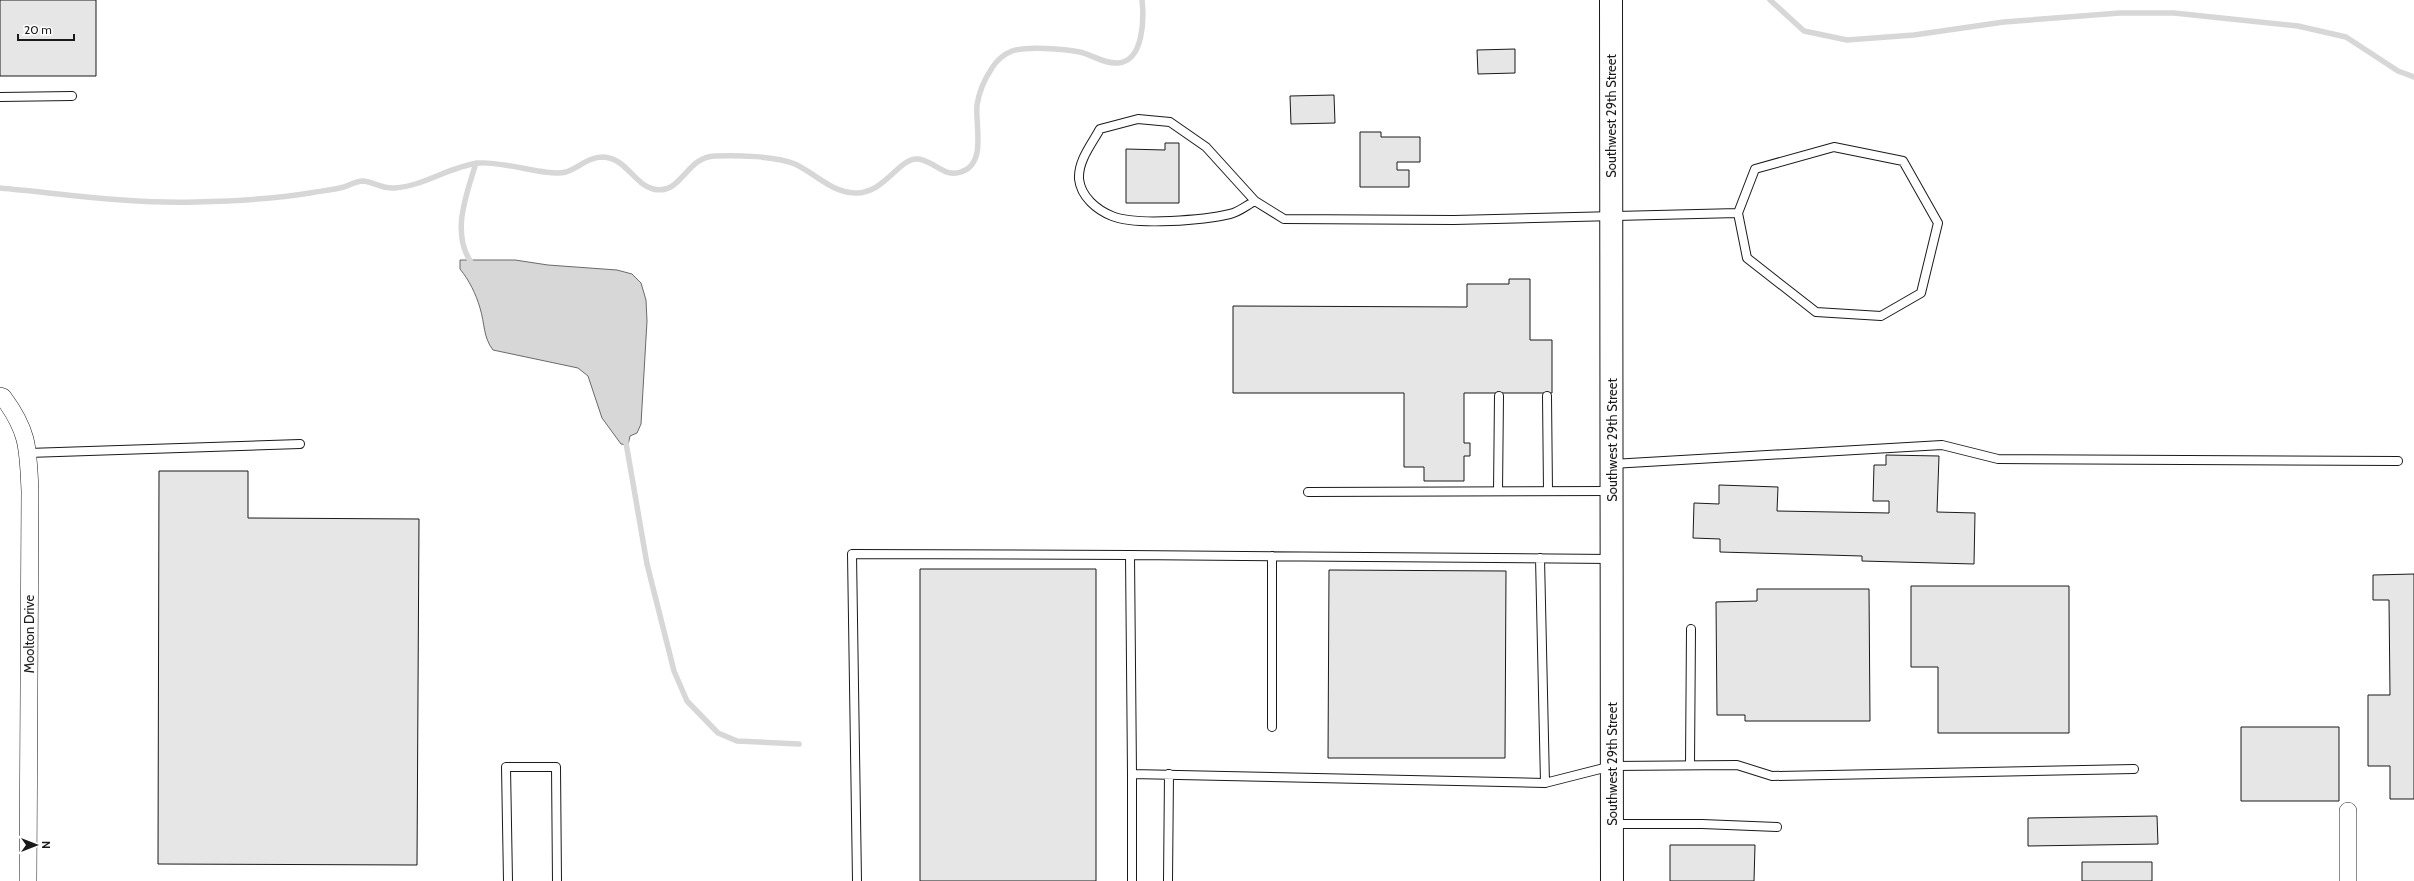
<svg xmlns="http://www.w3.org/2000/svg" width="2414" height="881" font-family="Cabin,sans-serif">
  <rect width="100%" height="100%" fill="#fff"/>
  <path fill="#d7d7d7" stroke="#6a6a6a" d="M460 260H515L548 265 617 270 632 274 641 283 646 300 647 321 641 424 637 433 630 436 628 445 621 444 602 418 588 376 578 368 493 350C483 337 485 324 480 308 476 294 469 280 460 269Z"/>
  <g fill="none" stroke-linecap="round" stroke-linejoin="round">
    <path stroke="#d7d7d7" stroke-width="5.5" d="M1770 0 1804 31 1847 40 1914 35 2004 22 2120 13H2174L2298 26 2346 37 2398 71 2414 77
      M0 188C65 194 131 204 196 202 231 201 276 199 310 193 321 191 333 190 344 187 350 185 356 181 363 181 374 182 382 189 395 188 424 186 450 166 479 163 504 161 547 177 566 172 580 167 588 157 603 157 626 158 634 184 653 189 682 196 685 157 715 156 736 155 776 156 795 164 816 174 831 192 855 193 885 194 899 157 918 159 935 161 944 178 961 172 987 164 975 126 977 105 979 91 984 80 992 68 996 61 1004 54 1012 51 1027 46 1064 49 1080 52 1093 55 1104 64 1118 63 1144 61 1144 18 1142 0
      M473 265C450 235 466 196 476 163
      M625 437 647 564 674 671 687 701 718 733 737 741 799 744"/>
  </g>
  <path fill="#e6e6e6" stroke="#1a1a1a" d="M0 0H96V76H0Z
    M1515 49V73L1478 74 1477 50Z
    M1334 95 1335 123 1291 124 1290 96Z
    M1360 132H1381V137H1420V162H1397V170H1409V187H1360Z
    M1165 143H1179V203H1126V149L1165 150Z
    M1509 279H1530V340H1552V393H1464V443H1470V456H1464V481H1424V467H1404V393H1233V306L1467 307V284H1509Z
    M1886 455 1939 456 1937 512 1975 513 1974 564 1862 561V556L1720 552V539L1693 538 1694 503 1719 504V485L1778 487 1777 511 1889 513V501H1873L1874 465H1886Z
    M159 471H248V518L419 519 417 865 158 864Z
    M920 569H1096V881H920Z
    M1329 570 1506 571 1505 758H1328Z
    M2414 574V799H2390V766H2368V695H2390L2389 600H2373V575Z
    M1911 586H2069V733H1938V667H1911Z
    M1757 589H1869L1870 721H1745V715H1717L1716 602 1757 601Z
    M2241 727H2339V801H2241Z
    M2157 816 2158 844 2028 846V818Z
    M1670 845H1755L1754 881H1670Z
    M2082 862H2152V881H2082Z"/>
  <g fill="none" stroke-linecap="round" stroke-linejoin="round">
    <g stroke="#1a1a1a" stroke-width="10">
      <path id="lane" d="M0 97 72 96
        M1255 201C1247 205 1239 212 1230 214 1205 220 1136 226 1112 216 1097 210 1081 197 1079 179 1078 161 1091 145 1100 129L1138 119 1170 122 1206 147 1255 201 1284 219 1454 220 1738 213 1755 169 1834 147 1903 161 1938 223 1921 293 1881 316 1816 312 1747 258 1738 213
        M1547 396 1548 491
        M28 453 300 444
        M1612 464 1942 445 1998 459 2398 461
        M1498 491 1499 396
        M1308 492 1611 491
        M1272 556V727
        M1540 558 1545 783
        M1611 559 1130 555 1132 774 1545 783 1612 766 1737 765 1772 776 2134 769
        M1690 765 1691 629
        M1613 824H1702L1777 827
        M508 881 506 767H556L557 881
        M857 881 852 554 1130 555
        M1132 881V774
        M1168 881 1169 774"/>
    </g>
    <g stroke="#1a1a1a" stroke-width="18">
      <path id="street" d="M0 396 3 397C29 432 28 449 30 491L28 881
        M2348 811V881"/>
    </g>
    <g stroke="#1a1a1a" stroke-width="24">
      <path id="secondary" d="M1611 0 1612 881"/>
    </g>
    <use href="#lane" stroke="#fff" stroke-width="8"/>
    <use href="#street" stroke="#fff" stroke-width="17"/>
    <use href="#secondary" stroke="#fff" stroke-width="22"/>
  </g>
  <g text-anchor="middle" stroke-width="3" stroke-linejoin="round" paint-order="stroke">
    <g font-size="13" fill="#1a1a1a" stroke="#fff">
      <text transform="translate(1611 116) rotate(-90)" y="5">Southwest 29th Street</text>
      <text transform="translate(1612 440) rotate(-90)" y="5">Southwest 29th Street</text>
      <text transform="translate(29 634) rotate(-90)" y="5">Moolton Drive</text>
      <text transform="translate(1612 764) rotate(-90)" y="5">Southwest 29th Street</text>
    </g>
  </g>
  <g transform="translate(36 845) rotate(90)" stroke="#ffffff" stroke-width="3" paint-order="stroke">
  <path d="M0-3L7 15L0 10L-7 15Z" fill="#1a1a1a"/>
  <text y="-6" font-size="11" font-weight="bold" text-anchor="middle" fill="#1a1a1a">N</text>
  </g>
  <path d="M18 34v6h56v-6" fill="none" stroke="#1a1a1a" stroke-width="2"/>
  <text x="24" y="34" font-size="12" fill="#1a1a1a" stroke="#ffffff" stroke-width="3" paint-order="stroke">20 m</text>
</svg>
